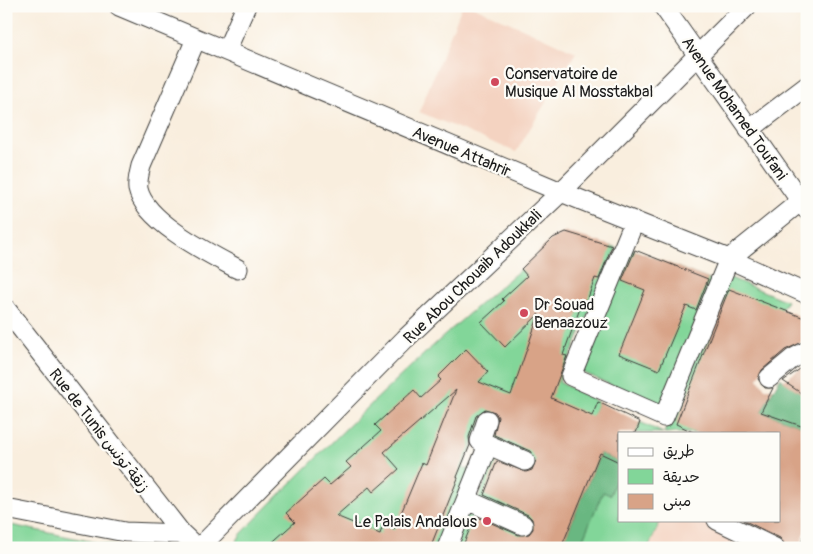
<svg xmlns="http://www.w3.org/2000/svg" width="813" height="554" font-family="Pangolin,'Playpen Sans Arabic',sans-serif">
  <rect width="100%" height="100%" fill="#fdfcf7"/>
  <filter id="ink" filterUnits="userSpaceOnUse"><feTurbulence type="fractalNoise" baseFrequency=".02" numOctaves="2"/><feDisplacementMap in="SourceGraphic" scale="10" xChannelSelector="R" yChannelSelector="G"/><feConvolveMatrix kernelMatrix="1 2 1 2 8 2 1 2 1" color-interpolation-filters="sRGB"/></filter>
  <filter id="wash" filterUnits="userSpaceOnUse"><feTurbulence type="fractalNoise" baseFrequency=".0096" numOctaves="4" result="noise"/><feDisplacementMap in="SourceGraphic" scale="20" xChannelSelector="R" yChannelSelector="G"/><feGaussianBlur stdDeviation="1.12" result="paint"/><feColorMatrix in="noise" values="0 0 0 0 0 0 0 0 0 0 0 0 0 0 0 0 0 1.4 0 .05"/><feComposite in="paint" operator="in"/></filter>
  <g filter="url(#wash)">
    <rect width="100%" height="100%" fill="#f9eede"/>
    <path fill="#f4d3c1" d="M462 6H472L576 52 516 152 419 112Z
      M661 520H699L760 548H648Z"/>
    <path fill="#82d699" stroke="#4f795a" d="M611 246 617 248 559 382 598 402 582 444 600 453 561 548H452L470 504 477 502 496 456 484 436V416L463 467 473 471 443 548H236L235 544 241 534C331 442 422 351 521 269L543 293Z
      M631 249 712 281 662 408 582 372Z
      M728 277 787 301 715 406 702 433H664Z
      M640 422 663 433H636Z
      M619 473V520H661L648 548H579L603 491 610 494Z
      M6 524 123 548H6Z"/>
    <path fill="#69b781" stroke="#426a4e" d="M780 378 807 397V428L761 412Z
      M600 453 619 462V473L610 495 603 492 579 548H561Z"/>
    <g id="blocks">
      <path fill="#d8a387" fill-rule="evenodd" d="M566 232 612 246 599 279 595 278 587 301 583 300 563 355 567 356 551 398 592 416 598 402 640 422 636 433H619V462L600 453 561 548H462L475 516 519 535 529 534 533 529 532 519 528 515 484 495 497 461 526 472 532 470 536 460 530 451 494 435 498 417 495 412 485 409 476 416 469 437 470 445 457 477 458 478 430 548H266L295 522 286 513 324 479 330 485 351 467 346 462 381 431 375 425 414 390 421 398 441 380 438 377 466 349 488 372 479 382 511 395 539 314 505 347 481 322 504 301 502 299 527 276 521 269 553 238ZM456 390 426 465 422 463 394 530 383 525 380 534 336 516 369 487 373 492 399 469 384 452Z
        M635 250 708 279 696 310 686 306 659 370 619 354 645 290 622 281Z
        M729 289 807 319V340L785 350 762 370 758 379 765 388H773L761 412 807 428V524L800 548H786L780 538 743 520H779V433H695L676 424Z
        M807 364V397L783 381Z"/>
    </g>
  </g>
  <g filter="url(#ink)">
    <use href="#blocks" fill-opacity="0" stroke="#3d3c39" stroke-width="1"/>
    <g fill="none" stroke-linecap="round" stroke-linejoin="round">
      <g stroke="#3d3c39" stroke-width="21">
        <path id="minor" d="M119 6 561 192 729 259 807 294
          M663 6 807 210
          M196 39 141 166C139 174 137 181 138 189 145 222 210 254 238 269
          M226 51 246 6
          M749 130 807 86
          M634 222 571 376 664 417 729 259 807 196
          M6 309 182 534 197 548
          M769 378 792 359 807 351
          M487 420 480 441 525 461
          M467 500 523 525
          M6 509 125 532 182 534
          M717 520 775 548
          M199 548 405 339 561 192 747 6
          M447 548 488 445"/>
      </g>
      <use href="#minor" stroke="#fff" stroke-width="19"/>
    </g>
  </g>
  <g fill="#d1495b" stroke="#fdfcf7" stroke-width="2">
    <circle cx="495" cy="82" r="5"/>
    <circle cx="524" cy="313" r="5"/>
    <circle cx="487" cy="521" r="5"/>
  </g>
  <g text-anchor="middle" stroke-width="4.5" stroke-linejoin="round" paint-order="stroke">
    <g font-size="16" fill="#1c1c1c" stroke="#fdfcf7" text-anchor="start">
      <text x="505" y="79">Conservatoire de<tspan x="505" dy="18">Musique Al Mosstakbal</tspan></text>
      <text x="534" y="310">Dr Souad<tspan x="534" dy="18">Benaazouz</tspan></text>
      <text x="477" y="527" text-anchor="end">Le Palais Andalous</text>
    </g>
    <g font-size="16" fill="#1c1c1c" stroke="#fdfcf7">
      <text transform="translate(735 108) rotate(55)" y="6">Avenue Mohamed Toufani</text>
      <text transform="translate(462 151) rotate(23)" y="6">Avenue Attahrir</text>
      <text transform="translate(472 276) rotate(-44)" y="6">Rue Abou Chouaib Adoukkali</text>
      <text transform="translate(100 430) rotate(52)" y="6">Rue de Tunis زنقة تونس</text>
    </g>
  </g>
  <rect width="813" height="554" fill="none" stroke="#fdfcf7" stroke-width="25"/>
  <rect x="618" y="432" width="162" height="90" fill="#fdfcf7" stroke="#a3a29f"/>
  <rect x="628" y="448" width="25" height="8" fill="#ffffff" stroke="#a3a29f"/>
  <text x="663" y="456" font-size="15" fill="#1c1c1c">طريق</text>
  <rect x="628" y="469" width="25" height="15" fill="#82d699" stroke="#a3a29f"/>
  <text x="663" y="482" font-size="15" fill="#1c1c1c">حديقة</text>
  <rect x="628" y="494" width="25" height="15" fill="#d8a387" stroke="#a3a29f"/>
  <text x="663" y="506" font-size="15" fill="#1c1c1c">مبنى</text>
</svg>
